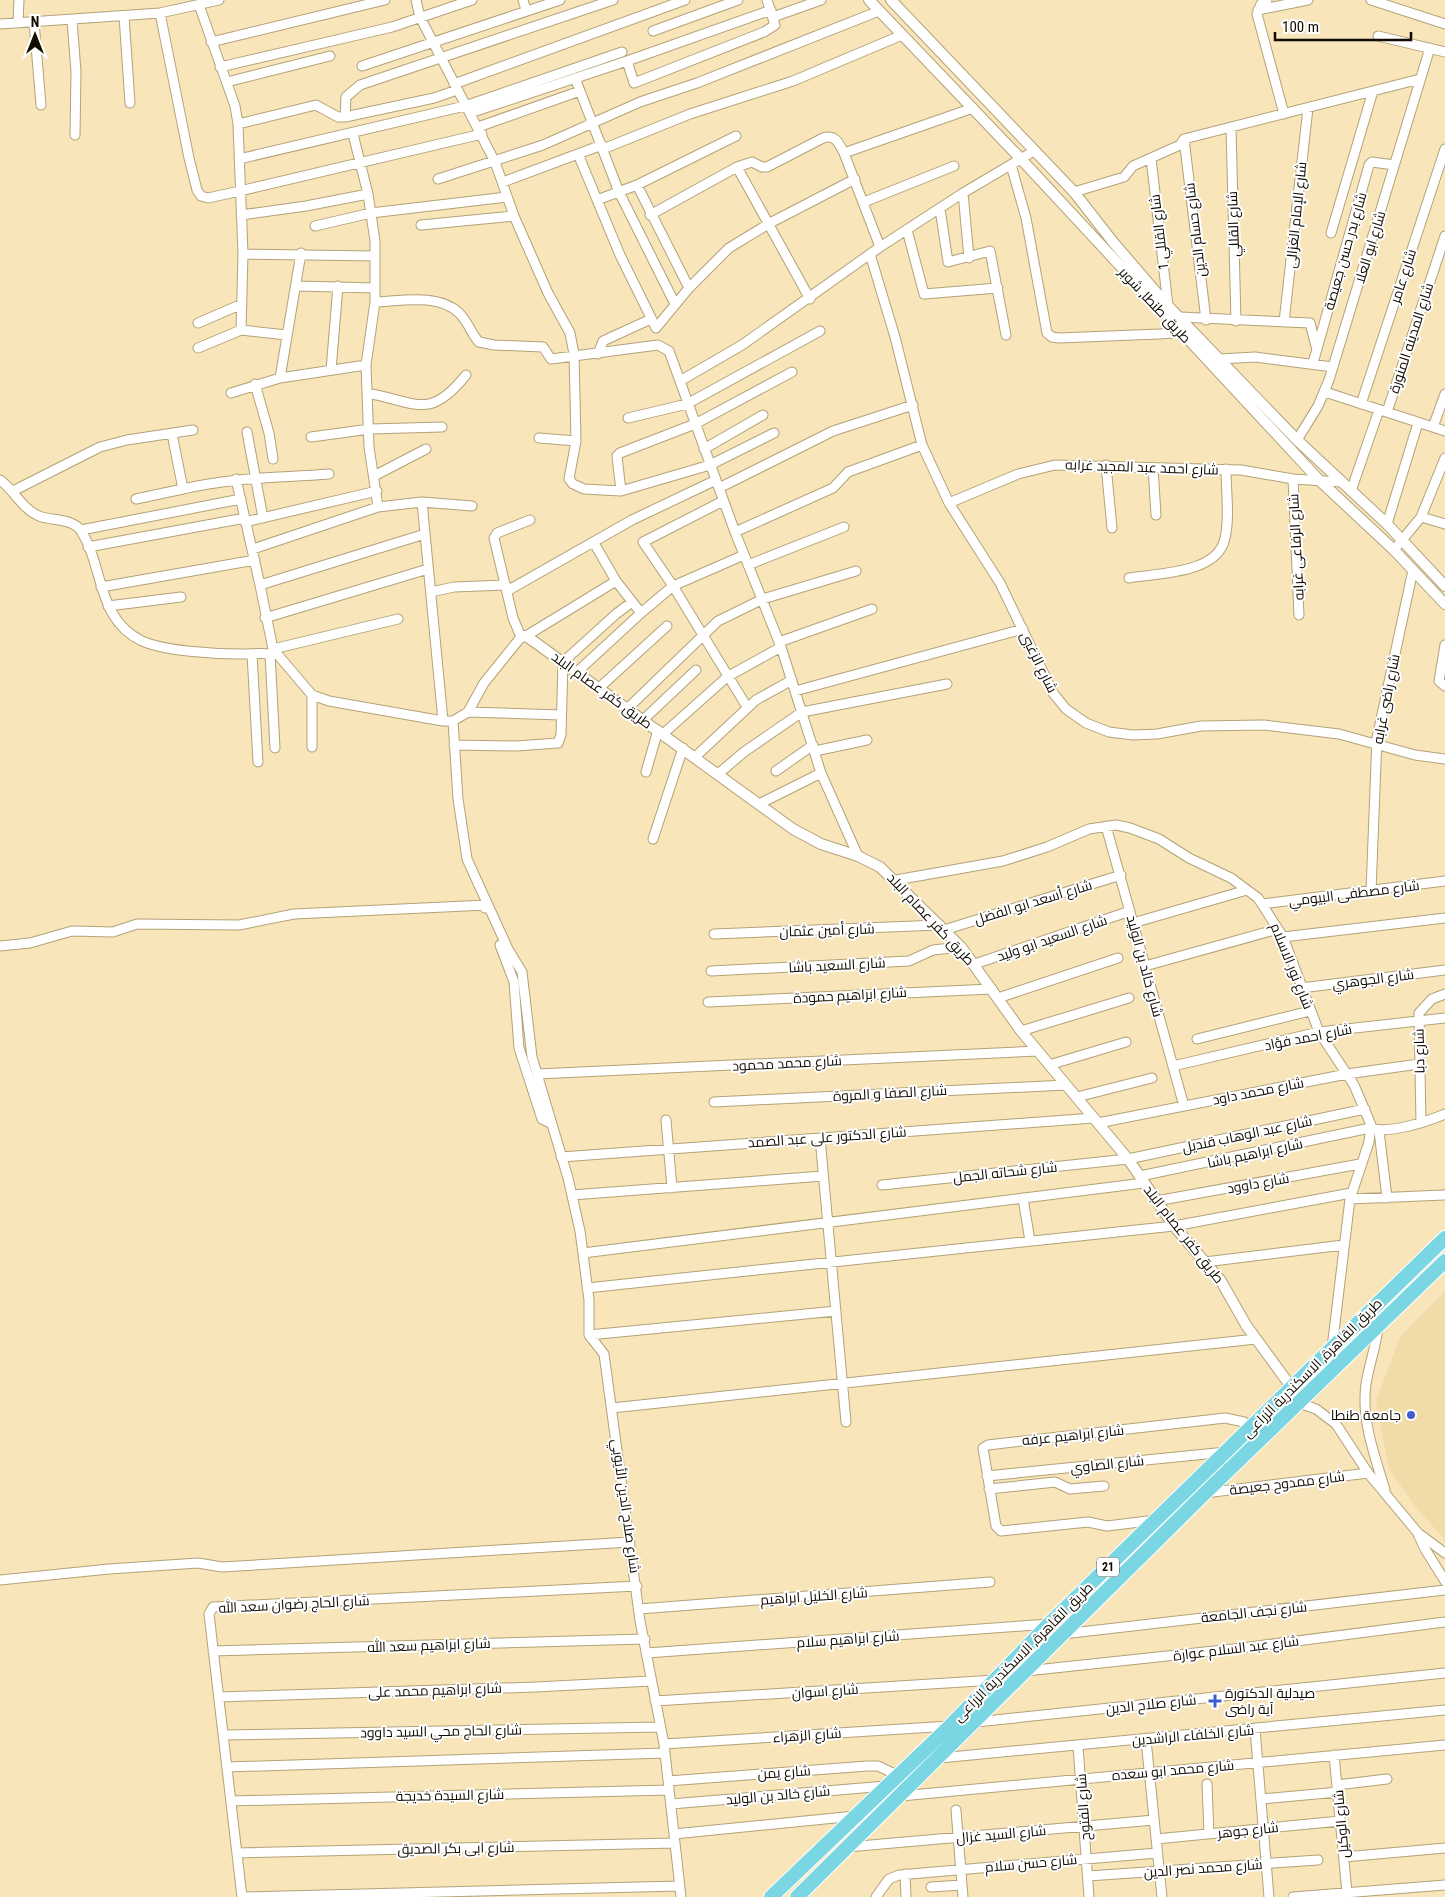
<svg xmlns="http://www.w3.org/2000/svg" width="1445" height="1897" font-family="'Roboto Condensed',Cairo,sans-serif">
  <rect width="100%" height="100%" fill="#f8e5ba"/>
  <path fill="#f1dca9" d="M1445 1291V1540L1415 1506 1389 1469 1376 1401 1400 1337Z"/>
  <g fill="none" stroke-linecap="round" stroke-linejoin="round">
    <g stroke="#b4a278" stroke-width="11">
      <path id="minor" d="M416 0 420 17 495 162 514 216 548 293 570 333 574 354 576 441 569 479 573 484 584 489 621 491 710 465 774 433
        M523 0 526 10
        M1267 0 1261 4 1257 14 1284 114
        M1371 0 1445 24
        M199 5 235 106 238 124 243 254 241 330
        M1258 10 1308 0
        M160 13 189 158 197 190 201 196 208 198 240 191 482 134
        M124 16 130 103
        M773 17 821 0
        M72 20 76 72 75 135
        M34 22 41 105
        M18 23 19 0
        M0 24 160 13 219 0
        M653 31 738 0
        M1378 36 1445 52
        M211 42 385 0
        M627 61 634 83 764 32 775 25 767 0
        M362 66 560 0
        M220 67 392 27 472 0
        M575 78 619 192 675 304
        M227 82 330 56
        M454 84 685 0
        M470 113 627 61 771 10
        M345 117 346 97 360 85 613 0
        M238 124 316 105 338 117H345L434 98 457 90
        M478 127 580 91
        M1231 128 1236 321
        M353 134 368 194 375 241V302L366 365 369 447 378 507
        M1184 139 1206 320
        M603 149 690 114 793 81 902 35
        M844 153 973 108
        M578 154 620 255 656 328 689 288 729 248 770 223 855 179
        M1151 158 1168 306
        M239 159 465 106 622 52
        M1011 165 1026 218 1047 333 1052 337 1059 338 1159 334 1172 333 1184 326
        M737 167 810 299
        M438 179 543 145 640 102 697 83 879 11
        M503 182 602 145
        M637 185 689 288
        M1074 192 1124 177 1133 166 1180 145 1184 139 1420 79
        M963 193 969 258
        M597 200 637 185 736 136
        M864 202 954 166
        M940 209 948 262 990 251 1006 335
        M241 215 306 206 368 194
        M650 215 737 167 752 162 762 167H767L823 138C835 134 839 143 844 153L880 247
        M421 225 514 216
        M315 226 371 213 507 197
        M907 230 924 294 998 288
        M1331 233 1373 91
        M243 254 375 256
        M870 254 895 337 922 445 949 503 1000 583 1053 693 1066 709 1086 723 1109 732 1133 735 1157 734 1201 726 1264 725 1339 734 1415 755 1445 759
        M297 286 375 288
        M375 302C400 301 439 293 459 313 468 321 471 334 479 342L494 345 543 347 551 359 658 345 669 351 735 532 781 647 821 773 858 856
        M1180 317 1310 323 1316 346
        M1284 322 1308 108
        M198 323 242 304
        M198 348 241 330 287 335
        M598 354 603 341 651 319
        M1220 359 1255 357 1333 367
        M1313 363 1369 165 1372 162 1394 165
        M331 370 338 286
        M280 378 301 253
        M680 381 742 345 880 247 963 193 1034 151
        M255 384 269 433 273 459
        M1325 392 1445 431
        M231 393 280 378 366 365
        M367 393C417 402 429 421 466 375
        M1361 404 1445 149
        M1387 412 1445 236
        M628 418 687 404 820 331
        M1433 427 1445 394
        M247 432 263 518
        M311 437 370 429 442 427
        M539 438 576 441
        M1297 440 1318 406 1329 380 1430 48
        M704 449 763 415
        M1106 465 1112 528
        M1153 468 1156 515
        M374 476 426 449
        M236 479 260 585
        M1293 479 1299 615
        M0 480C14 490 22 509 39 516 51 521 73 518 81 531 104 566 96 619 142 641 164 651 215 654 240 654 252 654 266 652 278 655L312 695 329 701 443 721H453L468 712 484 683 521 637 513 618 494 538 497 533 530 520
        M719 488 833 431 913 405
        M183 489C233 477 278 478 329 474
        M13 491 100 447 127 440 193 430
        M621 491 617 456 620 453 695 424 792 372
        M1351 491 1379 410
        M136 499 183 489 172 434
        M723 501 643 542 673 586 747 707
        M422 502 443 721
        M949 503 1018 474 1055 465 1241 470 1293 479 1341 482
        M1421 517 1445 524
        M245 522 377 491
        M1387 524 1418 423
        M81 530 241 499
        M735 532 833 488 848 472 922 445
        M594 543 616 581 641 613
        M88 547 245 518
        M253 549 378 507 422 502 472 506
        M1394 550 1421 517 1445 458
        M748 565 844 527
        M1129 578C1158 573 1218 574 1225 538 1230 517 1226 491 1226 469
        M101 587 255 560
        M507 591 632 520 716 480
        M431 592 454 587 506 585
        M108 606 181 597
        M265 618 428 569
        M526 636 616 581
        M779 642 872 609
        M1445 645 1439 681 1445 686
        M273 649 398 619
        M252 654 258 762
        M270 654 275 748
        M274 654 260 585 425 534
        M577 672 641 613 673 586 744 555
        M599 688 667 626
        M795 691 1023 629
        M312 695V747
        M628 708 718 621 763 599 856 571
        M468 712 561 715
        M643 720 696 670
        M453 721 458 799 467 859 508 949 522 972 532 1057 568 1178 580 1231 589 1300V1335L604 1354 640 1621 664 1744 681 1897
        M663 734 727 677 781 647
        M454 745 516 746 558 743 561 735 563 662 616 614 632 602
        M815 751 867 740
        M695 757 756 700 792 680
        M776 771 813 745
        M646 772 658 730
        M718 774 744 752 802 712 947 684
        M759 804 821 773
        M1106 826 1184 1106
        M653 839 683 748
        M896 880 1003 861 1047 847 1089 829 1116 825 1130 828 1159 839 1189 858 1231 878 1258 898 1283 937 1319 1032 1354 1085 1371 1125 1369 1142 1350 1199 1332 1348
        M1371 891 1377 738 1413 570
        M1262 904 1445 881
        M1133 923 1247 890
        M944 930 1121 875
        M714 934 940 925
        M1283 937 1445 918
        M500 945 514 982 519 1048 542 1119 550 1123
        M0 946 30 943 72 931 113 932 137 924 239 925 294 914 487 905 485 908
        M975 964 1130 911
        M1145 966 1278 929
        M711 971 909 961 933 950 961 947
        M1301 988 1445 970
        M998 998 1118 958
        M708 1002 992 989
        M1021 1031 1129 998
        M1197 1039 1310 1011
        M1049 1065 1126 1042
        M1173 1066 1319 1032 1445 1018
        M537 1074 1038 1051
        M1077 1097 1152 1078
        M714 1102 1066 1085
        M666 1120 672 1188
        M1098 1123 1347 1074 1419 1064
        M1421 1123 1419 1013 1432 999 1445 994
        M1379 1131 1387 1198
        M820 1138 846 1422
        M561 1157 1094 1118
        M1140 1176 1370 1128C1390 1134 1426 1122 1445 1114
        M882 1185 1128 1159 1365 1109
        M572 1195 823 1176
        M1023 1198 1030 1241
        M1350 1199 1444 1195
        M1156 1201 1360 1164
        M583 1253 1144 1183
        M1205 1262 1343 1245
        M587 1288 1174 1226 1351 1193
        M1378 1327C1376 1347 1369 1365 1366 1384 1361 1421 1375 1456 1385 1490
        M589 1335 836 1311
        M1299 1403 1316 1409 1336 1424 1368 1473 1418 1533 1445 1553
        M612 1408 1256 1339
        M987 1476 1226 1452
        M989 1489 1055 1482 1070 1489 1104 1486
        M1205 1493 1368 1473
        M1156 1520 1107 1526 1088 1522 1001 1531 996 1526 983 1448 988 1445 1225 1418 1244 1422 1252 1428
        M1418 1534 1425 1549 1445 1581
        M0 1580 109 1569 198 1563 222 1567 630 1542
        M639 1609 990 1582
        M1063 1634 1445 1590
        M213 1651 645 1639
        M647 1653 1049 1624
        M1026 1671 1242 1648 1445 1622
        M219 1697 536 1687 651 1681
        M655 1701 995 1680
        M976 1722 1445 1673
        M1255 1729 1269 1897
        M223 1735 660 1727
        M1146 1740 1162 1897
        M664 1744 950 1726
        M1078 1746 1089 1897
        M1334 1755 1347 1893
        M940 1758 1445 1710
        M227 1767 665 1753
        M668 1781 867 1766H878L897 1775
        M1207 1784 1209 1834
        M1337 1785 1387 1779
        M901 1796 1445 1745
        M1261 1799 1338 1792
        M231 1801 669 1790
        M671 1804 886 1786
        M956 1810 963 1897
        M674 1834 855 1816
        M1156 1839 1340 1821
        M848 1847 1154 1820
        M237 1853 675 1843
        M1344 1857 1445 1848
        M905 1874 906 1897
        M1088 1876 1318 1860
        M931 1887 962 1885
        M242 1897 209 1614 213 1607 637 1586
        M242 1897 680 1886
        M876 1897 889 1879 899 1875 1157 1853
        M1293 1897 1445 1885"/>
    </g>
    <g stroke="#b4a278" stroke-width="12">
      <path id="tertiary" d="M869 0 1021 159 1319 480 1394 550 1445 604
        M891 0 1074 192 1113 242 1168 306 1297 440 1387 524 1445 586
        M521 637 526 636 536 643 793 829 821 844 858 856 880 867 961 947 1021 1031 1128 1159 1174 1226 1221 1281 1246 1325 1292 1388"/>
    </g>
    <g stroke="#fff" stroke-width="16">
      <path id="trunk" d="M771 1897 950 1726 1049 1624 1445 1238
        M797 1897 1205 1493 1445 1261"/>
    </g>
    <use href="#minor" stroke="#fff" stroke-width="9"/>
    <use href="#tertiary" stroke="#fff" stroke-width="10"/>
    <use href="#trunk" stroke="#7ad6e3" stroke-width="14"/>
  </g>
  <g fill="#3e5ed0" stroke="#fff" stroke-width="2">
    <circle cx="1411" cy="1415" r="5"/>
    <path d="M1212.5 1693.5h5v5h5v5h-5v5h-5v-5h-5v-5h5z"/>
  </g>
  <g text-anchor="middle" stroke-width="4" stroke-linejoin="round" paint-order="stroke">
    <rect fill="#fff" stroke="#58544c" stroke-width="1" x="1097" y="1557.5" width="22" height="19" rx="4"/>
    <g font-size="12" font-weight="bold" fill="#110b00">
      <text x="1108" y="1571">21</text>
    </g>
    <g font-size="14" fill="#110b00" stroke="#fff">
      <text transform="translate(1296 215) rotate(-84)" y="5">شارع الإمام الغزالى</text>
      <text transform="translate(1233 224) rotate(-92)" y="5">شارع القللي</text>
      <text transform="translate(1195 230) rotate(-97)" y="5">شارع حسام الدين</text>
      <text transform="translate(1159 232) rotate(-97)" y="5">شارع القللي 1</text>
      <text transform="translate(1370 247) rotate(-73)" y="5">شارع ابو العلا</text>
      <text transform="translate(1345 251) rotate(-74)" y="5">شارع بدر حسن جعيصة</text>
      <text transform="translate(1403 276) rotate(-72)" y="5">شارع عامر</text>
      <text transform="translate(1155 305) rotate(47)" y="5">طريق طنطا, شوبر</text>
      <text transform="translate(1411 338) rotate(-72)" y="5">شارع المدينه المنورة</text>
      <text transform="translate(1142 467) rotate(2)" y="5">شارع احمد عبد المجيد غرابه</text>
      <text transform="translate(1296 547) rotate(-93)" y="5">شارع الرفاعى غرابه</text>
      <text transform="translate(1039 662) rotate(64)" y="5">شارع الزغبى</text>
      <text transform="translate(602 690) rotate(36)" y="5">طريق كفر عصام البلد</text>
      <text transform="translate(1386 699) rotate(-79)" y="5">شارع راضى غرابه</text>
      <text transform="translate(1354 893) rotate(-7)" y="5">شارع مصطفى البيومي</text>
      <text transform="translate(1033 902) rotate(-17)" y="5">شارع أسعد ابو الفضل</text>
      <text transform="translate(931 919) rotate(47)" y="5">طريق كفر عصام البلد</text>
      <text transform="translate(827 930) rotate(-2)" y="5">شارع أمين عثمان</text>
      <text transform="translate(1052 938) rotate(-19)" y="5">شارع السعيد ابو وليد</text>
      <text transform="translate(837 965) rotate(-3)" y="5">شارع السعيد باشا</text>
      <text transform="translate(1145 966) rotate(75)" y="5">شارع خالد بن الوليد</text>
      <text transform="translate(1292 966) rotate(68)" y="5">شارع نور الاسلام</text>
      <text transform="translate(1373 979) rotate(-7)" y="5">شارع الجوهري</text>
      <text transform="translate(850 995) rotate(-3)" y="5">شارع ابراهيم حمودة</text>
      <text transform="translate(1308 1037) rotate(-11)" y="5">شارع احمد فؤاد</text>
      <text transform="translate(1419 1051) rotate(-91)" y="5">شارع دبا</text>
      <text transform="translate(787 1063) rotate(-3)" y="5">شارع محمد محمود</text>
      <text transform="translate(1258 1091) rotate(-11)" y="5">شارع محمد داود</text>
      <text transform="translate(890 1093) rotate(-3)" y="5">شارع الصفا و المروة</text>
      <text transform="translate(1247 1134) rotate(-12)" y="5">شارع عبد الوهاب قنديل</text>
      <text transform="translate(827 1137) rotate(-4)" y="5">شارع الدكتور على عبد الصمد</text>
      <text transform="translate(1255 1153) rotate(-12)" y="5">شارع ابراهيم باشا</text>
      <text transform="translate(1005 1172) rotate(-6)" y="5">شارع شحاته الجمل</text>
      <text transform="translate(1258 1183) rotate(-10)" y="5">شارع داوود</text>
      <text transform="translate(1184 1234) rotate(52)" y="5">طريق كفر عصام البلد</text>
      <text transform="translate(1312 1368) rotate(-45)" y="5">طريق القاهرة, الاسكندرية الزراعى</text>
      <text transform="translate(1073 1435) rotate(-6)" y="5">شارع ابراهيم عرفه</text>
      <text transform="translate(1107 1464) rotate(-6)" y="5">شارع الصاوي</text>
      <text transform="translate(1287 1483) rotate(-7)" y="5">شارع ممدوح جعيصة</text>
      <text transform="translate(626 1506) rotate(82)" y="5">شارع صلاح الدين الأيوبي</text>
      <text transform="translate(814 1596) rotate(-4)" y="5">شارع الخليل ابراهيم</text>
      <text transform="translate(294 1604) rotate(-3)" y="5">شارع الحاج رضوان سعد الله</text>
      <text transform="translate(1254 1612) rotate(-6)" y="5">شارع نجف الجامعة</text>
      <text transform="translate(848 1639) rotate(-4)" y="5">شارع ابراهيم سلام</text>
      <text transform="translate(429 1645) rotate(-2)" y="5">شارع ابراهيم سعد الله</text>
      <text transform="translate(1236 1648) rotate(-7)" y="5">شارع عبد السلام عوارة</text>
      <text transform="translate(1023 1652) rotate(-45)" y="5">طريق القاهرة, الاسكندرية الزراعى</text>
      <text transform="translate(435 1690) rotate(-2)" y="5">شارع ابراهيم محمد على</text>
      <text transform="translate(825 1691) rotate(-4)" y="5">شارع اسوان</text>
      <text transform="translate(1151 1704) rotate(-6)" y="5">شارع صلاح الدين</text>
      <text transform="translate(441 1731) rotate(-1)" y="5">شارع الحاج محي السيد داوود</text>
      <text transform="translate(807 1735) rotate(-4)" y="5">شارع الزهراء</text>
      <text transform="translate(1193 1735) rotate(-5)" y="5">شارع الخلفاء الراشدين</text>
      <text transform="translate(1173 1770) rotate(-5)" y="5">شارع محمد ابو سعده</text>
      <text transform="translate(784 1772) rotate(-4)" y="5">شارع يمن</text>
      <text transform="translate(450 1795) rotate(-1)" y="5">شارع السيدة خديجة</text>
      <text transform="translate(778 1795) rotate(-5)" y="5">شارع خالد بن الوليد</text>
      <text transform="translate(1083 1807) rotate(-94)" y="5">شارع الفتوح</text>
      <text transform="translate(1341 1824) rotate(-95)" y="5">شارع الوكيل</text>
      <text transform="translate(1248 1830) rotate(-6)" y="5">شارع جوهر</text>
      <text transform="translate(1001 1834) rotate(-5)" y="5">شارع السيد غزال</text>
      <text transform="translate(456 1848) rotate(-1)" y="5">شارع ابى بكر الصديق</text>
      <text transform="translate(1031 1863) rotate(-5)" y="5">شارع حسن سلام</text>
      <text transform="translate(1203 1868) rotate(-4)" y="5">شارع محمد نصر الدين</text>
    </g>
    <g font-size="14" fill="#110b00" stroke="#fff" text-anchor="end">
      <text x="1401" y="1420">جامعة طنطا</text>
      <text x="1225" y="1698" text-anchor="start">صيدلية الدكتورة<tspan x="1225" dy="16">آية راضى</tspan></text>
    </g>
  </g>
  <g transform="translate(35 35)" stroke="#ffffff" stroke-width="4" paint-order="stroke">
  <path d="M0-4L9 19L0 12L-9 19Z" fill="#110b00"/>
  <text y="-8" font-size="14" font-weight="bold" text-anchor="middle" fill="#110b00">N</text>
  </g>
  <path d="M1275 32v8h136v-8" fill="none" stroke="#110b00" stroke-width="2.5"/>
  <text x="1282" y="32" font-size="15" fill="#110b00" stroke="#ffffff" stroke-width="4" paint-order="stroke">100 m</text>
</svg>
